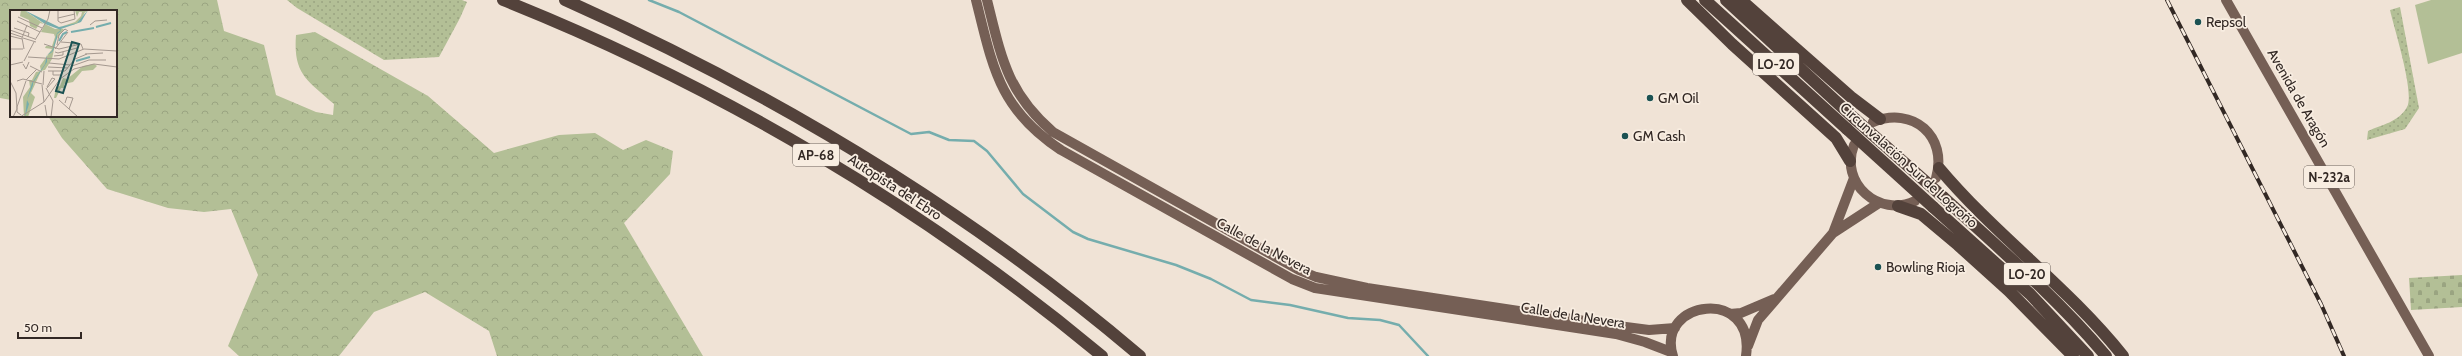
<svg xmlns="http://www.w3.org/2000/svg" width="2462" height="356" font-family="Cabin,sans-serif">
  <defs>
    <pattern id="grass-dots" width="8" height="8" patternUnits="userSpaceOnUse"><rect width="8" height="8" fill="#b3bf96"/><path d="M2 2h.1M6 6h.1" fill="none" stroke="#9aa481" stroke-width="1.8" stroke-linecap="round"/></pattern>
    <pattern id="forest-crowns" width="20" height="18" patternUnits="userSpaceOnUse"><rect width="20" height="18" fill="#b3bf96"/><path d="M2 6a3 3 0 1 1 6 0M12 15a3 3 0 1 1 6 0" fill="none" stroke="#9aa481"/></pattern>
    <pattern id="cemetery-stones" width="16" height="16" patternUnits="userSpaceOnUse"><rect width="16" height="16" fill="#b3bf96"/><path d="M2 7V4a2 2 0 0 1 4 0v3zM10 15v-3a2 2 0 0 1 4 0v3z" fill="#9aa481"/></pattern>
  </defs>
  <rect width="100%" height="100%" fill="#f0e3d6"/>
  <path fill="url(#grass-dots)" d="M287 0H462L467 2 460 18 439 57 384 60 297 8Z
    M2400 7 2419 108 2405 129 2367 140 2368 131C2381 125 2399 122 2407 107 2415 93 2394 28 2390 10Z"/>
  <path fill="url(#forest-crowns)" d="M0 0H217L224 31 264 45 276 95 316 112 333 115 334 104C307 80 293 74 296 35L315 32 428 96 494 153 559 135 595 133 623 150 646 140 673 151 670 174 624 223 703 356H497L489 331 425 292 374 312 339 356H239L228 346 258 275 231 209 204 212 168 208 107 189 62 138 48 116H116V11H11V100L0 98Z"/>
  <path fill="url(#cemetery-stones)" d="M2462 275V307L2411 310 2409 278Z"/>
  <path fill="#b3bf96" d="M2431 0H2462V53L2428 64 2415 5Z"/>
  <g fill="none" stroke-linecap="round" stroke-linejoin="round">
    <path stroke="#75adad" stroke-width="2.5" d="M649 0 679 12 911 134 929 132 949 140 974 141 987 151 1023 194 1073 232 1088 239 1176 265 1211 279 1251 300 1290 305 1348 318 1380 320 1399 325 1428 356"/>
    <path stroke="#755f55" stroke-width="10" d="M976 0C993 68 999 109 1061 150L1292 279 1315 288 1616 334 1645 342 1671 352
      M987 0C1001 56 1007 93 1053 132L1299 270 1316 277 1367 288 1618 326 1649 330 1675 328
      M2226 0 2429 356
      M1873 122C1913 106 1948 136 1936 178
      M1854 145C1839 183 1879 218 1915 201
      M1833 233 1854 178
      M1730 314 1741 313 1774 299
      M1748 346 1758 320 1833 233 1879 203
      M1673 356C1655 300 1756 286 1746 356"/>
    <path stroke="#53423b" stroke-width="12" d="M503 0C719 86 923 207 1102 356
      M565 0C772 92 967 209 1140 356
      M1687 0 1732 44 1836 138 1850 161
      M1705 0 1847 129
      M1726 0 1855 119
      M1741 0 1851 97 1880 119
      M1939 168C1995 235 2068 287 2123 356
      M1943 197C1999 248 2057 298 2106 356
      M1898 206 1921 214 1958 245 2009 291 2073 356
      M1933 207 2030 294 2088 356"/>
    <g stroke="#322824" stroke-width="4">
      <path id="rail" d="M2167 0 2321 304 2344 356"/>
    </g>
    <use href="#rail" stroke="#f8ede1" stroke-width="2.5" stroke-dasharray="8" stroke-linecap="butt"/>
    <path stroke="#53423b" stroke-width="12" d="M1855 119 1943 197
      M1847 129 1933 207"/>
  </g>
  <g fill="#1b5253" stroke="#f8ede1" stroke-width="1.5">
    <circle cx="2198" cy="22" r="4"/>
    <circle cx="1650" cy="98" r="4"/>
    <circle cx="1625" cy="136" r="4"/>
    <circle cx="1878" cy="267" r="4"/>
  </g>
  <g text-anchor="middle" stroke-width="3.5" stroke-linejoin="round" paint-order="stroke">
    <g fill="#f8ede1" stroke="#6d635d" stroke-width="1">
      <rect x="1753" y="53" width="46" height="22" rx="3"/>
      <rect x="793" y="144" width="46" height="22" rx="3"/>
      <rect x="2304" y="166" width="50" height="22" rx="3"/>
      <rect x="2004" y="263" width="46" height="22" rx="3"/>
    </g>
    <g font-size="13" font-weight="bold" fill="#322824">
      <text x="1776" y="69">LO-20</text>
      <text x="816" y="160">AP-68</text>
      <text x="2329" y="182">N-232a</text>
      <text x="2027" y="279">LO-20</text>
    </g>
    <g font-size="14" fill="#322824" stroke="#f8ede1" text-anchor="start">
      <text x="2206" y="27">Repsol</text>
      <text x="1658" y="103">GM Oil</text>
      <text x="1633" y="141">GM Cash</text>
      <text x="1886" y="272">Bowling Rioja</text>
    </g>
    <g font-size="14" fill="#322824" stroke="#f8ede1">
      <text transform="translate(2299 98) rotate(60)" y="5">Avenida de Aragón</text>
      <text transform="translate(1909 165) rotate(42)" y="5">Circunvalación Sur de Logroño</text>
      <text transform="translate(895 187) rotate(33)" y="5">Autopista del Ebro</text>
      <text transform="translate(1264 246) rotate(28)" y="5">Calle de la Nevera</text>
      <text transform="translate(1573 315) rotate(9)" y="5">Calle de la Nevera</text>
    </g>
  </g>
  <g transform="translate(10 10)">
    <rect width="107" height="107" fill="#f0e3d6"/>
    <path d="M65 0H81L75 2 70 12 63 15 53 16 65 12 71 6 72 2H69L67 7ZM84 54 87 56 83 60 72 61 63 72 54 74 55 78H51L46 88H44L46 77 50 76 53 68 57 69 73 56ZM31 61 21 83 25 87 18 107H14L13 87 20 77 19 70H22L26 62Z" fill="#b3bf96"/>
    <path d="M11 0H14L34 14 30 13 26 19 20 16 19 10 10 6ZM35 14 45 19H54L46 30 42 49 35 60 31 61 30 56 42 39 35 38 36 36H42L45 27 44 24 31 22Z" fill="#b3bf96"/>
    <path d="M14 0 49 17 67 13 78 0 71 12 51 19V21L47 24V28L43 41 41 43 37 45V52L23 73V75L22 78 17 90 19 94 15 107 17 90 22 73 35 54 37 45 42 41 47 23 51 20 35 14Z" fill="#75adad"/>
    <path fill="none" stroke="#75adad" stroke-width="2" d="M86 17 101 13M61 22 84 18M49 31 53 24 57 22M66 51 80 47"/>
    <path fill="none" stroke="#a4988f" stroke-width="1" d="M48 0V11L51 13 65 9 64 0M8 7 32 18M48 8 65 4M7 11 30 22M80 15 85 11 97 10M4 18 19 23 18 27M0 20 25 29M0 23 12 27M0 26 12 29M13 28 26 32M25 30 38 9 40 0M51 32 64 33V36M34 34 49 39 71 34 73 39M47 35 49 25 55 19 58 21M0 39H13M14 39 12 28 17 15M45 39 58 22M45 42 48 43 67 38M75 44 93 43M44 46 53 45V42M18 47 49 49 74 39 107 41M65 49 77 44M14 51 24 32M39 53 60 55M13 54 16 59 19 52M0 55 13 52M20 56 32 62M62 56 79 50H96M38 57 58 58M38 61H55L64 50M43 61V65H51L53 61M16 70 27 59M0 71 6 83 7 99 3 107M7 71 13 69 32 74M32 75 34 92M33 75 34 61M37 77 42 68 45 69 37 78M36 78 43 91 41 107M49 90 68 107M34 92 50 69 64 59 84 54 107 57M55 93 57 87 63 88 59 99M35 95 37 107M11 105 7 102V97L16 71M10 107 34 92"/>
    <path fill="#1b5253" fill-opacity="0.15" stroke="#1b5253" stroke-width="2" d="M62 32 69 34 53 83 46 81Z"/>
    <rect width="107" height="107" fill="none" stroke="#322824" stroke-width="2"/>
  </g>
  <path d="M18 332v6h63v-6" fill="none" stroke="#322824" stroke-width="2"/>
  <text x="24" y="332" font-size="12" fill="#322824" stroke="#f8ede1" stroke-width="3" paint-order="stroke">50 m</text>
</svg>
